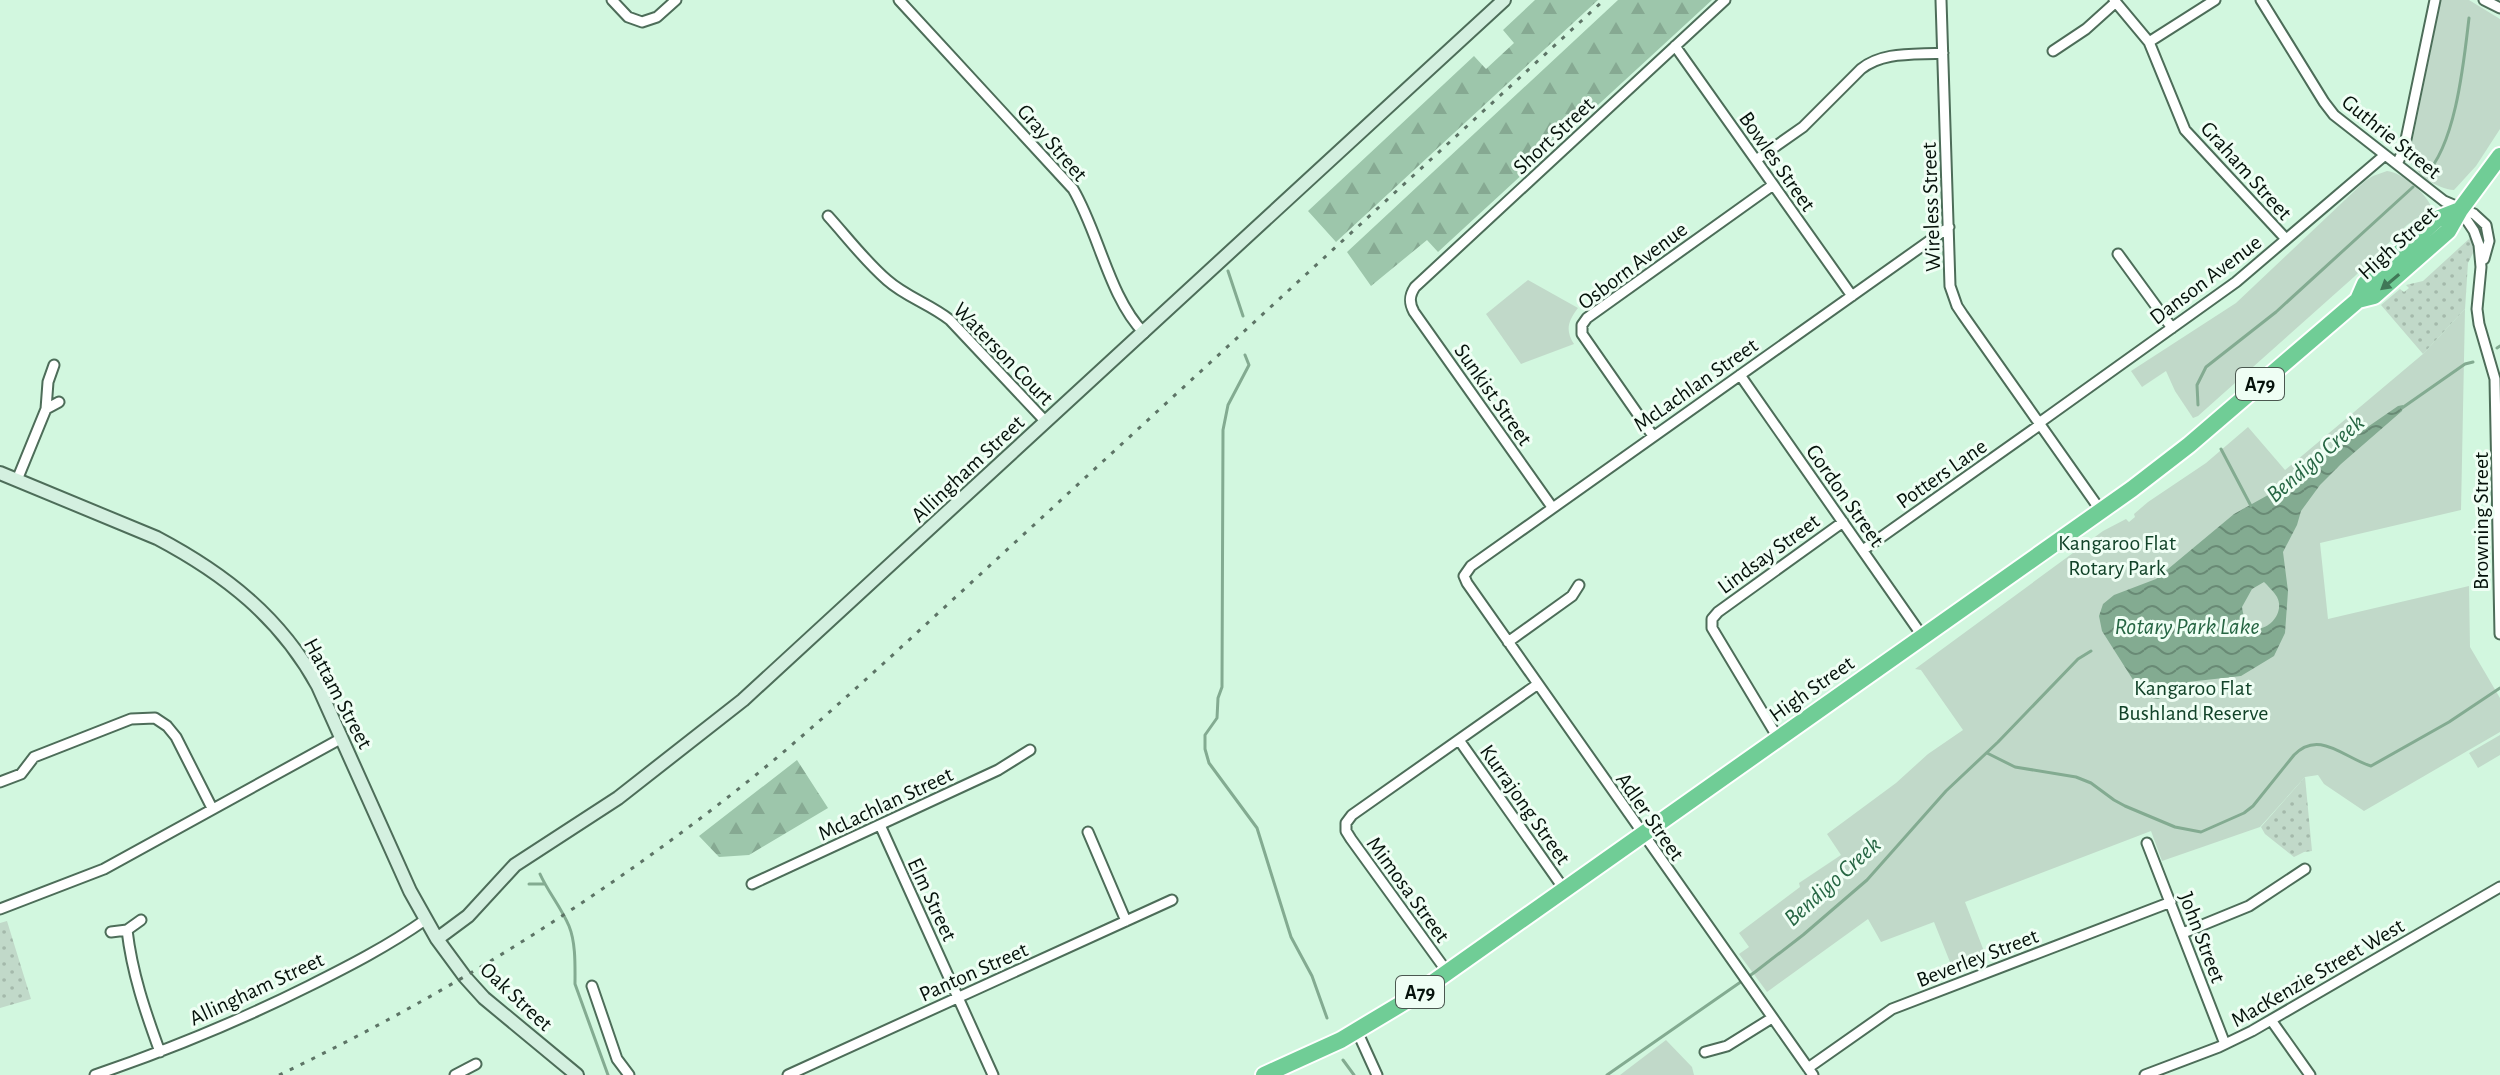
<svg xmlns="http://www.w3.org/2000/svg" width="2500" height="1075" font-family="'Alegreya Sans',sans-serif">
  <defs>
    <pattern id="grass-dots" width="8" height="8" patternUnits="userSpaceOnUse" patternTransform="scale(2)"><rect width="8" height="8" fill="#c1d9c9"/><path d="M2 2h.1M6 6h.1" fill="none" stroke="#a4b9ab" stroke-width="1.8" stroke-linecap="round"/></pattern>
    <pattern id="forest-firs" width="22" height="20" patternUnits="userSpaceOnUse" patternTransform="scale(2)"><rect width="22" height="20" fill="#9dc6ab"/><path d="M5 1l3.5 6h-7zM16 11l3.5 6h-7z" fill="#86a992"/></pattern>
    <pattern id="water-waves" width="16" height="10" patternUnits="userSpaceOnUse" patternTransform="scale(2)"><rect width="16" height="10" fill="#83ab91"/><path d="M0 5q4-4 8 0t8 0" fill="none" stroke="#698a75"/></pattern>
  </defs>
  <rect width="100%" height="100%" fill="#d2f7df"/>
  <path fill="url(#grass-dots)" d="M2470 238 2475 249 2468 263 2465 309 2423 354 2381 305 2400 289 2404 292 2409 288 2406 285 2423 281Z
    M2305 777 2312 851 2304 852 2294 857 2265 834 2261 827Z
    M7 921 31 999 0 1008V923Z"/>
  <path fill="url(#forest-firs)" d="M1535 0H1598L1336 242 1308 211 1474 56 1486 69 1514 43 1503 30Z
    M1618 0H1712L1438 252 1427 240 1371 286 1347 252Z
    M797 760 828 808 749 855 719 857 699 836Z"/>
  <path fill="#c1d9c9" d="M2441 0H2469L2500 19V129L2476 166 2454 190C2437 189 2415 174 2409 158Z
    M2387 171C2403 173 2426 193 2432 208L2407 225 2355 276 2198 416 2193 418 2175 391 2166 371 2142 387 2131 371 2236 303 2365 181 2373 176Z
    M1528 280 1578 308C1568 321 1565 330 1574 344L1521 364 1486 314Z
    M2465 309 2461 510 2320 543 2328 619 2469 586 2470 647 2500 698V732L2364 811 2324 784 2318 775 2305 777 2260 827 2162 861 2151 831 1965 902 1987 959 1954 972 1934 922 1881 942 1868 919 1767 992 1739 954 1749 947 1739 933 1800 887 1799 883 1841 855 1827 834 1896 783 1928 754 1963 730 1921 670 1915 669 2103 531 2126 519 2129 522 2135 517 2134 514 2148 502 2206 463 2248 427 2285 470 2423 354Z
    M2500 735V755L2478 768 2469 753Z
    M1666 1040 1692 1067 1694 1075H1620Z"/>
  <path fill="url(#water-waves)" fill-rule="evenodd" d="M2403 405 2402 411 2341 464 2320 485 2301 511 2297 525 2283 552 2288 591 2285 633 2274 656 2241 676 2188 682 2172 693 2158 699 2147 697 2142 694 2102 631 2099 616 2103 604 2114 595 2156 579 2234 514 2277 490 2307 466 2327 455 2398 406ZM2264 582C2268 586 2274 592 2277 597 2289 620 2247 649 2242 607L2252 589Z"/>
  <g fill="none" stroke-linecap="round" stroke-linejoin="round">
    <path stroke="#83ab91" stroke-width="3" d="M2425 175C2456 145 2464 60 2469 18
      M1228 271 1243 316
      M2497 348 2500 346
      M1245 355 1249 365 1228 405 1223 430 1222 687 1218 698 1217 718 1205 735V749L1209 763 1257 828 1291 937 1312 976 1327 1018
      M2198 405 2197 385 2206 367 2276 312 2413 187
      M2402 408 2465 364 2473 362
      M2221 449 2251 506
      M1987 753 2015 767 2076 777 2091 783 2114 800 2125 806 2175 827 2201 832 2244 813 2253 806 2294 755C2319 729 2344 758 2371 766L2449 722 2500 688
      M540 874C548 892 561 907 569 926 576 943 575 967 575 984L608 1075
      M529 884H544
      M1343 1060 1354 1075
      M1607 1075 1755 972 1803 935 1867 880 1946 791 1998 742 2078 659 2091 651"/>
    <g stroke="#4d6d59" stroke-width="13">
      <path id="street" d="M612 0 628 17 642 22 657 17 676 0
        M899 0 1073 189C1099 233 1109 297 1144 333
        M1941 0 1950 286 1957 306 1963 315 2101 511
        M2114 0 2149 42 2185 130 2286 239
        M2261 0 2324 102 2334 115 2444 201 2474 214 2486 225 2489 241 2484 259
        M2484 0 2500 8
        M2149 42 2215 0
        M1675 46 1852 296
        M2053 51 2086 29 2116 2
        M1756 160 1803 127 1861 69C1883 51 1915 55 1943 53
        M2397 164 2404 149 2435 0
        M2460 210 2474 231 2479 245 2481 267 2477 309 2479 324 2495 379 2500 634
        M828 216C847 237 865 261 887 280 906 297 930 304 950 320L1046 422
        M2118 254 2172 328
        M1740 375 1923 637
        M46 409 59 402
        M2039 423 2236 282 2385 155
        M1653 436 1582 334V325L1587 318 1773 185
        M17 480 46 409 48 382 54 365
        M1552 507 1414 312C1409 303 1409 296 1415 287L1725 0
        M1863 550 2041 424
        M1508 642 1572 596 1579 585
        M1778 738 1712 628V619L1718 612 1843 522
        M1459 740 1564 889
        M0 782 21 774 34 757 131 719 155 718 167 726 176 737 212 808
        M880 825 993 1075
        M1088 832 1126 921
        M2147 843 2225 1044
        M752 884 998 770 1030 750
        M0 909 104 869 342 738
        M127 930C132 973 145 1011 160 1052
        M111 932 127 930 141 920
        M2183 933 2249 906 2305 869
        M1448 973 1351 839 1346 831V823L1352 815 1538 684
        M592 986 617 1059 629 1075
        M2271 1020 2310 1075
        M1357 1031 1377 1075
        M1705 1052 1727 1046 1772 1018
        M1808 1068 1892 1009 2171 902
        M95 1075C168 1050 239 1021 309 986 349 966 388 946 425 920
        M455 1075 476 1064
        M788 1075 1172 900
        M1813 1075 1467 583 1464 576 1471 566 1949 227
        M2145 1075 2219 1047 2252 1031 2500 887"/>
    </g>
    <g stroke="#4d6d59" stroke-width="16">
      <path id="secondary" d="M0 473 157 538C225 574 280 617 318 686L410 891 437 939 465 977 484 998 577 1075
        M437 939 468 916 515 865 618 798 743 700 1504 0"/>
    </g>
    <g stroke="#fff" stroke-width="20">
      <path id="highway" d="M2358 300 2374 296 2448 231 2460 210 2500 156
        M1264 1075 1341 1040 1411 998 2132 489 2189 445 2358 300 2365 284 2437 219 2460 210"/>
    </g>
    <use href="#street" stroke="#fff" stroke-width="9"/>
    <use href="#secondary" stroke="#d4f0e0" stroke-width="12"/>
    <use href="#highway" stroke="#70cd96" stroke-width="16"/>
    <path stroke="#5d7466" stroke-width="3" stroke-dasharray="4 8" stroke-linecap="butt" d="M279 1075C437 1000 585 908 723 801 779 758 832 710 884 663L1604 0"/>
  </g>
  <defs><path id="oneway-solid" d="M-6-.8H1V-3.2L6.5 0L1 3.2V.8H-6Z" transform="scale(2)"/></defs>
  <use fill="#407857" href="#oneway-solid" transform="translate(2390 282) rotate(140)"/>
  <g text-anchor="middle" stroke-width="6" stroke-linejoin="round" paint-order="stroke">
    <g fill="#effef4" stroke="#4b5850" stroke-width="2">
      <rect x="2236" y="368" width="48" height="32" rx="6"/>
      <rect x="1396" y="976" width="48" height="32" rx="6"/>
    </g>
    <g font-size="20" font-weight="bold" fill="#05110a">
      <text x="2260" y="391">A79</text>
      <text x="1420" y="999">A79</text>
    </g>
    <g font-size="22" fill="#05110a" stroke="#effef4">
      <text transform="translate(1553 135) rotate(-43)" y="8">Short Street</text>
      <text transform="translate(2392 136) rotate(39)" y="8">Guthrie Street</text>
      <text transform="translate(1053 142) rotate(49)" y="8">Gray Street</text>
      <text transform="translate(1778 161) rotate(55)" y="8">Bowles Street</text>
      <text transform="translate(2247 170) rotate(48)" y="8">Graham Street</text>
      <text transform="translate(1930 207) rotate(-92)" y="8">Wireless Street</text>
      <text transform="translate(2397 242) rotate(-42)" y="8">High Street</text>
      <text transform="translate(1632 265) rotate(-37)" y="8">Osborn Avenue</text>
      <text transform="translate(2205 279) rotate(-37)" y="8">Danson Avenue</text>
      <text transform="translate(1004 353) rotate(46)" y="8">Waterson Court</text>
      <text transform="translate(1695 384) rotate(-35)" y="8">McLachlan Street</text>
      <text transform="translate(1494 394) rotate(55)" y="8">Sunkist Street</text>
      <text transform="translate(967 468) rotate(-43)" y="8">Allingham Street</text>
      <text transform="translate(1941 473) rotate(-35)" y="8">Potters Lane</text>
      <text transform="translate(1846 495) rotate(55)" y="8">Gordon Street</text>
      <text transform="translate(2480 521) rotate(-90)" y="8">Browning Street</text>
      <text transform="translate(1768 553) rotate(-36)" y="8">Lindsay Street</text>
      <text transform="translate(1811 688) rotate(-35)" y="8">High Street</text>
      <text transform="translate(339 693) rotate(62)" y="8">Hattam Street</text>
      <text transform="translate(885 803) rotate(-25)" y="8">McLachlan Street</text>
      <text transform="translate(1526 804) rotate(55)" y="8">Kurrajong Street</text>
      <text transform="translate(1651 816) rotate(55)" y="8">Adler Street</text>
      <text transform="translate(1409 889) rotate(54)" y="8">Mimosa Street</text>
      <text transform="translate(933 899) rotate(65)" y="8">Elm Street</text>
      <text transform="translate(2203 937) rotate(69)" y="8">John Street</text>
      <text transform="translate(1977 957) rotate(-21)" y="8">Beverley Street</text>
      <text transform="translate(973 971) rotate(-24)" y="8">Panton Street</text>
      <text transform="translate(2317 972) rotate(-30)" y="8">MacKenzie Street West</text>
      <text transform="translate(256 988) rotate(-25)" y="8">Allingham Street</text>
      <text transform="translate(517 996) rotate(43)" y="8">Oak Street</text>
    </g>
    <g font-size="22" fill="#114228" stroke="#effef4">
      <text x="2117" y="550">Kangaroo Flat<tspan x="2117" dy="25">Rotary Park</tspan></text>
      <text x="2193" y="695">Kangaroo Flat<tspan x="2193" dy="25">Bushland Reserve</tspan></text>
    </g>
    <g font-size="24" font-style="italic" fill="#266643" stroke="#effef4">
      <text transform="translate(2315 458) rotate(-41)" y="8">Bendigo Creek</text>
      <text x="2187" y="634">Rotary Park Lake</text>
      <text transform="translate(1832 881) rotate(-42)" y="8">Bendigo Creek</text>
    </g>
  </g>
</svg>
